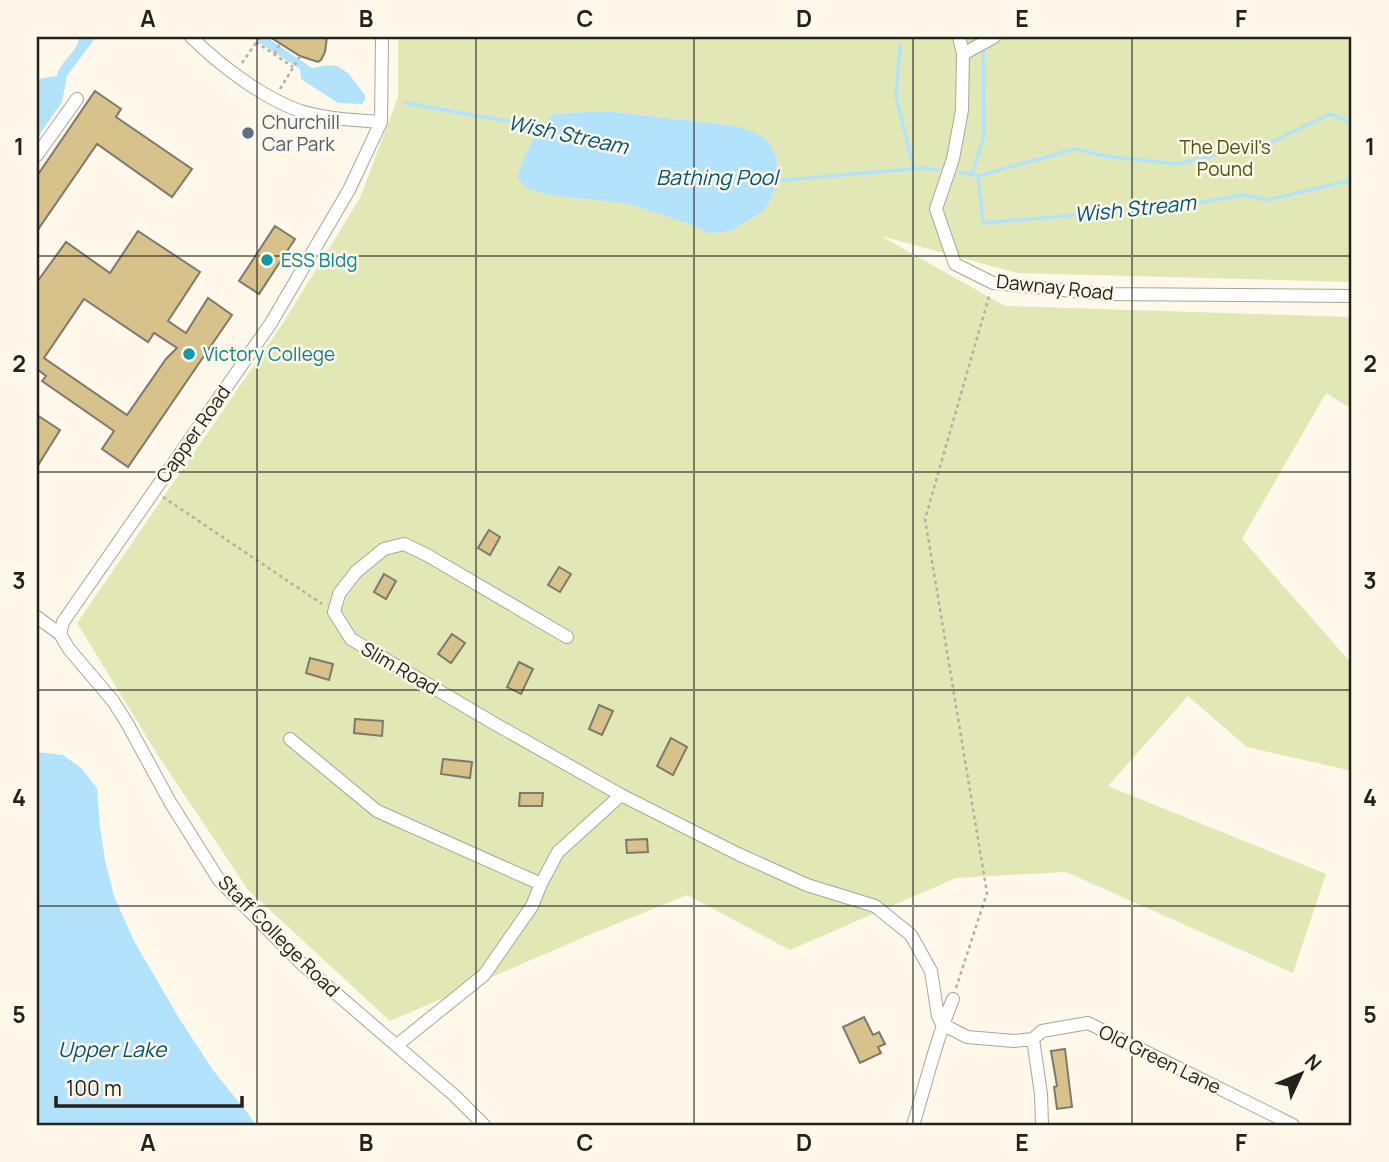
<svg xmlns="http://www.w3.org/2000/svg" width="1389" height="1162" font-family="Manrope,sans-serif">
  <rect width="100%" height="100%" fill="#fdf8ea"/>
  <path fill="#e1e8b6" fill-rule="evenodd" d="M398 37H1352V282L1017 273 881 236 1005 306 1352 317V409L1326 393 1242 539 1352 664V771L1247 747 1188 696 1108 786 1326 874 1293 973 1066 872 956 878 790 950 687 895 589 935 390 1021 249 891 159 757 77 623 283 323 360 198 398 97ZM605 111 737 126 762 212 731 231 710 234 686 223 629 204 549 195 537 131 553 114Z"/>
  <path fill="#b3e3fc" d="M79 37H96L67 76 62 102 37 138V79L57 76C60 60 78 53 79 37Z
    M251 37H266L312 68C320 67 329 64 336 66 348 69 357 85 365 95V100L362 104 338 103 301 79 300 69Z
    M605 111 737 126 756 133 768 141 777 159 776 182 770 201 762 212 731 231 710 234 686 223 629 204 549 195 528 189 517 178 522 162 537 131 553 114Z
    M37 752 63 755 81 768 97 788 100 827 105 860 114 896 134 941 179 1018 213 1070 250 1116 255 1125H37Z"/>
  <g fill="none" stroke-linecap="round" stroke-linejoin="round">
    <path stroke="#b3e3fc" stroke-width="3.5" d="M900 45 896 97 914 168
      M405 103 512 122 540 131
      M959 172 978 176 1075 149 1104 156 1177 164 1272 142 1330 114 1352 123
      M972 174 984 136 983 46
      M978 176 983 223 1180 206 1244 195 1268 200 1352 180
      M773 181 923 168 938 170"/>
  </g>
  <path fill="#d7c28c" stroke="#7d796c" stroke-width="2" fill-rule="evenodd" d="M270 37H327L325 52 321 60 318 62 300 56Z
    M95 91 121 109 116 117 192 169 172 197 97 144 37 231V176Z
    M275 226 295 239 259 294 239 281Z
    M138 231 200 272 168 321 186 333 208 298 232 315 128 467 102 449 114 431 42 381 46 376 37 369V282L66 242 110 273ZM84 299 148 342 154 333 177 348 166 359 127 415 44 358Z
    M37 415 60 430 37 467Z
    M489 530 500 537 490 555 478 548Z
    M559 567 571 574 560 592 548 585Z
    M384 574 396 581 386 599 374 592Z
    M452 634 465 643 451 663 438 654Z
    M310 658 333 664 329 680 306 673Z
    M519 662 533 669 521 694 507 687Z
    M599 705 613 711 602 735 589 729Z
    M355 719 383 721 382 736 354 733Z
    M671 738 687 747 673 775 657 766Z
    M443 759 472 762 470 778 441 774Z
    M520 793H543L542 806H519Z
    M647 839 648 852 627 853 626 840Z
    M864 1017 873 1035 879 1032 885 1044 878 1047 881 1053 860 1063 843 1027Z
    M1065 1049 1072 1107 1057 1109 1054 1087 1057 1086 1051 1051Z"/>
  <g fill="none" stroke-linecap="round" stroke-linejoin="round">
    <g stroke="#aaa598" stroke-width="14">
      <path id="minor" d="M191 37C220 65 261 97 300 111 326 119 354 120 381 122
        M959 37 963 54 962 110 953 159 936 209 955 264 993 283 1103 294 1352 296
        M963 54 994 37
        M37 155 77 99
        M37 617 60 634 69 649 113 701 127 723 170 802 219 880 303 965 455 1096 484 1125
        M60 634 63 622 271 323 349 190 381 122 382 37
        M567 637 427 555 404 544 384 549 356 572 339 594 334 612 351 639 490 721 621 795 738 854 807 885 875 906 911 935 931 971 938 1016 942 1024
        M290 739 377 811 541 884
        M942 1024 967 1037 1014 1041 1033 1039 1042 1031 1088 1023 1293 1125
        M1033 1039 1041 1094 1042 1125
        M397 1045 484 975 532 906 541 884 558 852 621 795
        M913 1125C926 1084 936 1039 953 999"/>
    </g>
    <path stroke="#b4b0a5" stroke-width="2.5" stroke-dasharray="3.5 3.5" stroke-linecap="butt" d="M256 42 293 67
      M274 54 280 44
      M242 63 260 37
      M280 89 300 56
      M163 497 322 604
      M956 988 987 893 925 519 990 293"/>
    <use href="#minor" stroke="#fff" stroke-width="12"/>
  </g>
  <path fill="none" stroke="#24221d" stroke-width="2" stroke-opacity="0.55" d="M257 37V1125M476 37V1125M694 37V1125M913 37V1125M1132 37V1125M37 256H1352M37 472H1352M37 690H1352M37 906H1352"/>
  <circle fill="#5c6f8a" stroke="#fdf8ea" stroke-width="2.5" cx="248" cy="133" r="7"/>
  <g fill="#0f9aa8" stroke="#fdf8ea" stroke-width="2.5">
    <circle cx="267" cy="260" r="7"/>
    <circle cx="189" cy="354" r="7"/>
  </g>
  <g text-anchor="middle" stroke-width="5" stroke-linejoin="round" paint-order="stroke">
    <g font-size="19" fill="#4e5e75" stroke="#fdf8ea" text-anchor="start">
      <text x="262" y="129">Churchill<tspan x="262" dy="22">Car Park</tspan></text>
    </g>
    <g font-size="19" fill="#4b5212" stroke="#fdf8ea">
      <text x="1225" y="154">The Devil's<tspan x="1225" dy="22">Pound</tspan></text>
    </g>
    <g font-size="19" fill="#0d838f" stroke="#fdf8ea" text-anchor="start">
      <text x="281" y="267">ESS Bldg</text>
      <text x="203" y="361">Victory College</text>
    </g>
    <g font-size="19" fill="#24221d" stroke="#fdf8ea">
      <text transform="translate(1055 287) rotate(6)" y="7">Dawnay Road</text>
      <text transform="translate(193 434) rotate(-55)" y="7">Capper Road</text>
      <text transform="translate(400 668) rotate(30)" y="7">Slim Road</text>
      <text transform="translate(279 936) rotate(45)" y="7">Staff College Road</text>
      <text transform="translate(1160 1059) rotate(26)" y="7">Old Green Lane</text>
    </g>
    <g font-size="21" font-style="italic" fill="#025472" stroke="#fdf8ea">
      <text transform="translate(568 135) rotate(12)" y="7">Wish Stream</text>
      <text x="717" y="185">Bathing Pool</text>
      <text transform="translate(1135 209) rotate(-6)" y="7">Wish Stream</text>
      <text x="112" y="1057">Upper Lake</text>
    </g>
  </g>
  <rect width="1389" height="1162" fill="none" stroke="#fdf8ea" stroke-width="77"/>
  <g transform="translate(1301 1074) rotate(46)" stroke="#fdf8ea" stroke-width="5" paint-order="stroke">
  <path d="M0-5L12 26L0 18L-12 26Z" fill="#24221d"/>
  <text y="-10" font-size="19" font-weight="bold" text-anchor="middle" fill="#24221d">N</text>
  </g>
  <path d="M56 1096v10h186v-10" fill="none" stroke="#24221d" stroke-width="3.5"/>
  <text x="66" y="1096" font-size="21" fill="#24221d" stroke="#fdf8ea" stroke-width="5" paint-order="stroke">100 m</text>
  <rect x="38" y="38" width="1312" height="1086" fill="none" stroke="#24221d" stroke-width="2.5"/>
  <g font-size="23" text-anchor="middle" font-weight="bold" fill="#24221d">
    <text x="148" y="27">A</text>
    <text x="366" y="27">B</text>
    <text x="585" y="27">C</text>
    <text x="804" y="27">D</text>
    <text x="1022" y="27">E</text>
    <text x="1241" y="27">F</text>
    <text x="19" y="155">1</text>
    <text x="1370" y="155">1</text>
    <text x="19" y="372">2</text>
    <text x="1370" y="372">2</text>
    <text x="19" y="589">3</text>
    <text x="1370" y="589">3</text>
    <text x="19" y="806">4</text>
    <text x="1370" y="806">4</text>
    <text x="19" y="1023">5</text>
    <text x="1370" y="1023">5</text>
    <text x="148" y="1151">A</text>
    <text x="366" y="1151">B</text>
    <text x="585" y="1151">C</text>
    <text x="804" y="1151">D</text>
    <text x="1022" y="1151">E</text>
    <text x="1241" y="1151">F</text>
  </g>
</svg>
